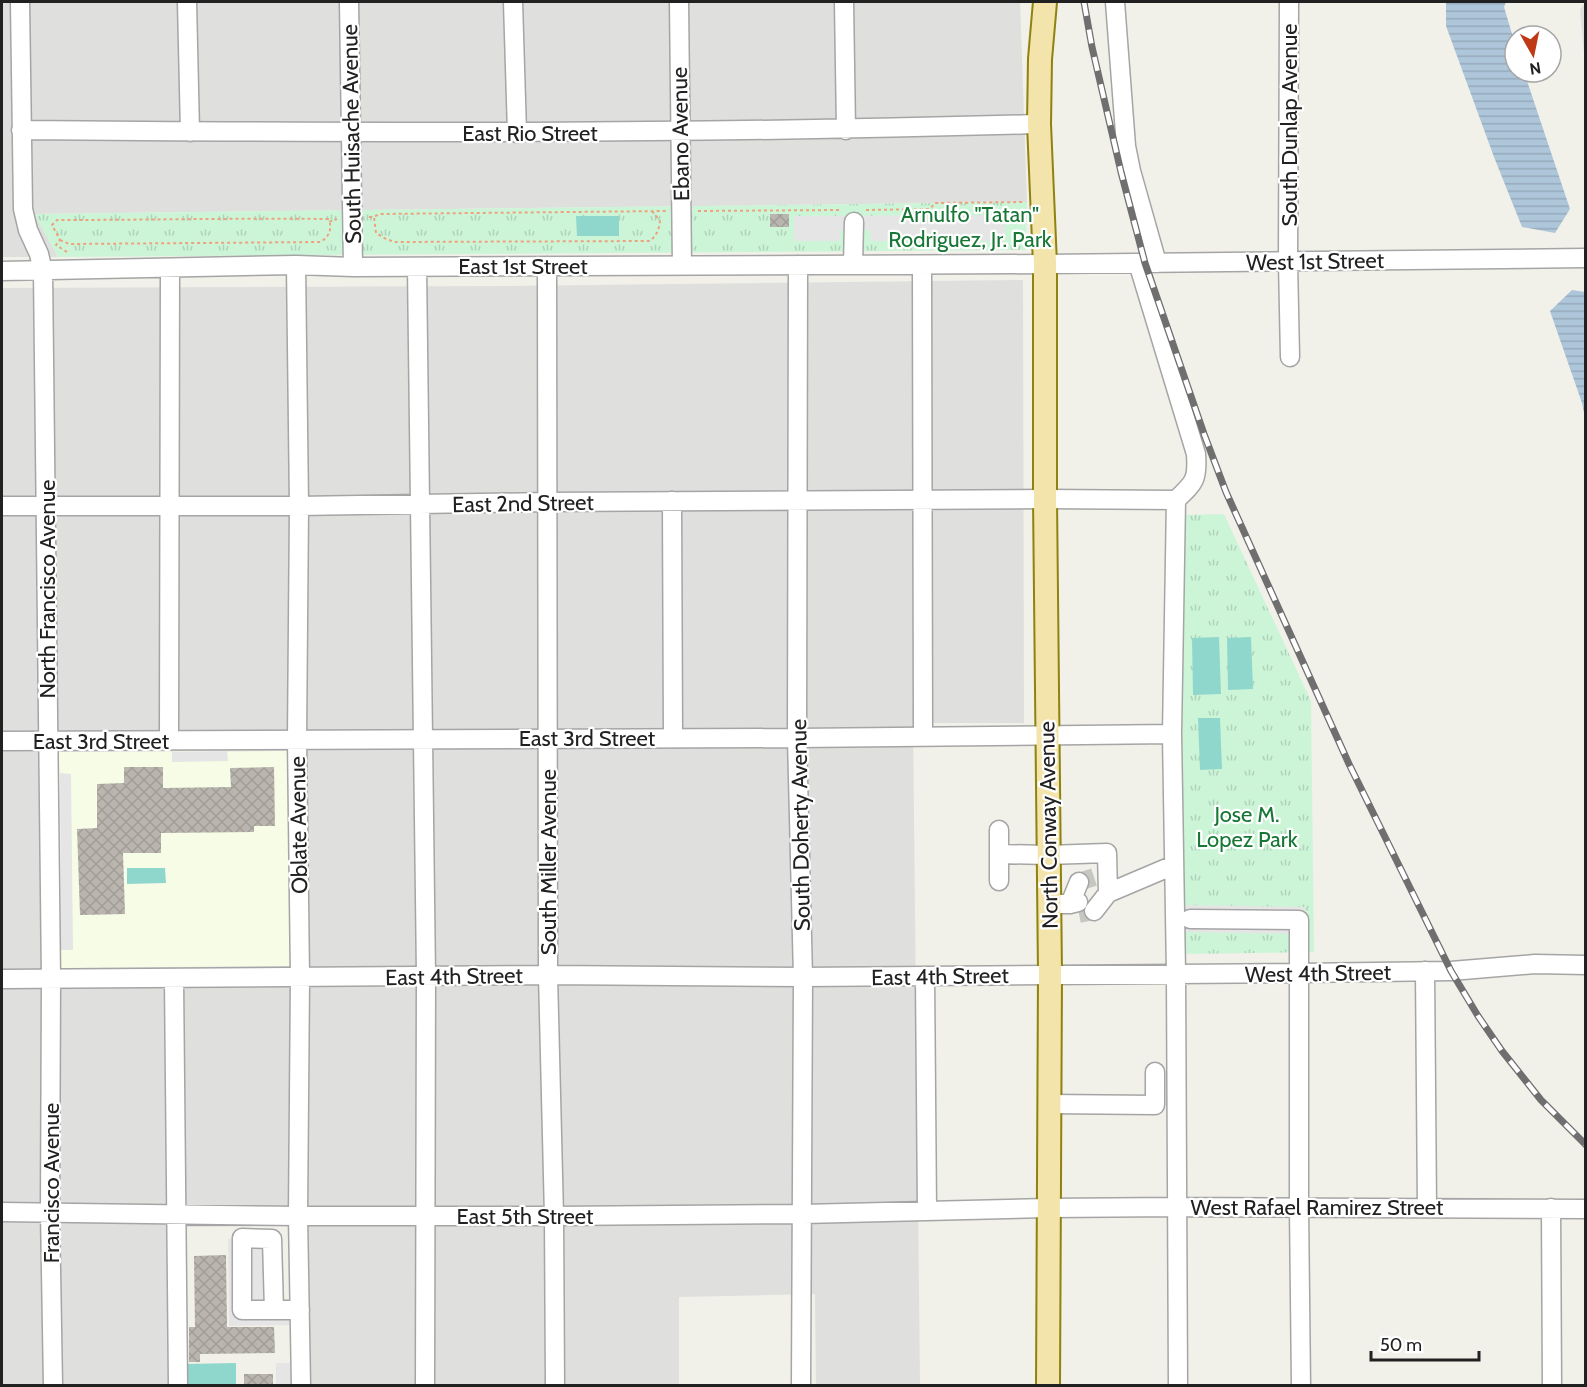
<svg xmlns="http://www.w3.org/2000/svg" width="1587" height="1387" font-family="Cabin,sans-serif">
  <defs>
    <pattern id="park-tufts" width="24" height="20" patternUnits="userSpaceOnUse" patternTransform="scale(1.5)"><rect width="24" height="20" fill="#ccf5d8"/><path d="M3 7l-1-3M5 7V3M7 7l1-3M15 17l-1-3M17 17v-4M19 17l1-3" fill="none" stroke="#afd2b9"/></pattern>
    <pattern id="water-rules" width="6" height="5" patternUnits="userSpaceOnUse" patternTransform="scale(1.5)"><rect width="6" height="5" fill="#aec6da"/><path d="M0 2.5h6" fill="none" stroke="#95aabb"/></pattern>
    <pattern id="building-cross-hatch" width="8" height="8" patternUnits="userSpaceOnUse" patternTransform="scale(1.5)"><rect width="8" height="8" fill="#bab6af"/><path d="M0 0l8 8M0 8l8-8" fill="none" stroke="#a09c96"/></pattern>
  </defs>
  <rect width="100%" height="100%" fill="#f1f0e9"/>
  <path fill="#dfdfde" fill-rule="evenodd" d="M2 2H1020L1027 202 35 214 58 257H2Z
    M1585 3V66L1580 9Z
    M1023 280 1024 723H913L920 1385H816L815 1294 679 1297V1385H293L292 1226 182 1227V1385H2V288L505 286ZM227 751 61 968 59 753Z"/>
  <path fill="#f7fce6" d="M289 751 290 966 61 968 59 752Z"/>
  <path fill="url(#park-tufts)" d="M1027 202 1026 250 58 257 34 214Z
    M1224 514 1311 701 1314 952 1182 954 1183 515Z"/>
  <path fill="#8fd7cc" d="M576 216H619V236H577Z
    M1219 637 1221 694 1193 695 1192 638Z
    M1251 637 1253 689 1228 690 1227 638Z
    M1198 718H1220L1222 769 1200 770Z
    M165 868 166 883 127 884V868Z
    M236 1363V1385H187V1364Z"/>
  <path fill="#e5e5e5" d="M1005 215V241H871L870 230H840V241H794V216Z
    M227 751 228 761 172 762V752Z
    M60 773 71 774 73 950H61Z
    M1184 905 1305 907V934L1184 932Z
    M278 1238 279 1301H293V1325L229 1326 228 1239Z
    M276 1363H293V1385L276 1386Z"/>
  <path fill="url(#water-rules)" d="M1446 2H1506L1504 7 1515 44V72H1524L1570 209 1555 233 1522 227 1494 157 1446 26Z
    M1572 290 1585 292V418L1582 403 1550 311Z"/>
  <path fill="url(#building-cross-hatch)" d="M770 214H789V227H770Z
    M124 767H163V788L231 787 230 768 274 767 275 826H254V832L161 833V853H123L125 914 80 915 77 829 97 828V784L124 783Z
    M226 1255 227 1327H274L275 1353 200 1354V1362H189V1327H195L194 1256Z
    M244 1374H273V1386H244Z"/>
  <g fill="none" stroke-linecap="round" stroke-linejoin="round">
    <path stroke="#c7c7c1" stroke-width="18" stroke-dasharray="18 9" stroke-linecap="butt" d="M1079 882 1094 877
      M1079 914 1094 911"/>
    <g stroke="#a5a5a5" stroke-width="21">
      <path id="minor" d="M20 2 23 209 28 230 39 254 43 271 51 980 50 1212 53 1386
        M187 2 190 132
        M349 2 353 267
        M513 2 517 133
        M679 2 682 266
        M844 2 846 130
        M1115 2 1126 146 1131 171 1157 263
        M1289 2 1288 262 1290 357
        M21 130C361 133 700 134 1039 124
        M1138 263 1196 454C1198 480 1194 483 1176 500L1172 734 1176 974 1178 1386
        M296 265 299 506 297 739 300 978 298 1216 301 1386
        M798 265 797 738 803 977 801 1386
        M853 265 854 222
        M922 265 923 737
        M547 266 548 975 554 1216 555 1386
        M417 267 426 976 425 1386
        M2 271 296 265 353 267 1045 264 1586 258
        M672 501 673 738
        M2 506H299L548 502 1045 499 1176 500
        M169 740 170 268
        M2 741 797 738 1172 734
        M999 854 1048 855 1107 853 1108 893 1174 865
        M999 881V830
        M1049 904H1070L1078 902
        M1070 904 1079 882
        M1094 911 1108 893
        M1190 919 1299 920V1207L1301 1386
        M1425 971 1427 1208
        M925 976 927 1211
        M2 979 548 975 803 977 1299 973 1451 971 1535 964 1586 965
        M174 979 178 1386
        M1049 1104 1155 1105V1072
        M1551 1208 1552 1386
        M2 1212 298 1216H554L803 1214 1048 1208 1176 1207 1586 1209
        M274 1310 272 1239 242 1238V1310H300"/>
    </g>
    <g stroke="#8f820f" stroke-width="26">
      <path id="major" d="M1045 2 1040 59 1039 124 1045 264V499L1050 974 1048 1386"/>
    </g>
    <path stroke="#eda27e" stroke-width="2" stroke-dasharray="3 3" stroke-linecap="butt" d="M866 210 930 209 935 203 1025 202
      M698 211 842 210
      M375 216 381 214 666 211
      M369 217H374L376 233 386 239 395 242 650 241C657 235 659 229 660 221L652 211
      M60 240 69 244 321 242C328 236 331 233 330 223
      M67 252 56 245 60 240 52 225 57 220C147 220 238 218 328 219L329 222 337 219"/>
    <use href="#minor" stroke="#fff" stroke-width="18"/>
    <use href="#major" stroke="#f3e4ab" stroke-width="22"/>
    <g stroke="#6f6f6f" stroke-width="7">
      <path id="rail" d="M1084 2 1092 47 1121 172 1145 263 1204 434 1226 492 1349 764 1451 971 1478 1016 1502 1051 1541 1100 1586 1145"/>
    </g>
    <use href="#rail" stroke="#fff" stroke-width="4.5" stroke-dasharray="14" stroke-linecap="butt"/>
  </g>
  <g text-anchor="middle" stroke-width="4.5" stroke-linejoin="round" paint-order="stroke">
    <g font-size="22" fill="#212121" stroke="#fff">
      <text transform="translate(1289 125) rotate(-90)" y="8">South Dunlap Avenue</text>
      <text x="530" y="141">East Rio Street</text>
      <text transform="translate(351 134) rotate(-91)" y="8">South Huisache Avenue</text>
      <text transform="translate(680 134) rotate(-91)" y="8">Ebano Avenue</text>
      <text transform="translate(1315 261) rotate(-1)" y="8">West 1st Street</text>
      <text x="523" y="274">East 1st Street</text>
      <text transform="translate(523 503) rotate(-1)" y="8">East 2nd Street</text>
      <text transform="translate(47 589) rotate(-90)" y="8">North Francisco Avenue</text>
      <text x="587" y="746">East 3rd Street</text>
      <text x="101" y="749">East 3rd Street</text>
      <text transform="translate(298 825) rotate(-91)" y="8">Oblate Avenue</text>
      <text transform="translate(800 825) rotate(-91)" y="8">South Doherty Avenue</text>
      <text transform="translate(1048 825) rotate(-91)" y="8">North Conway Avenue</text>
      <text transform="translate(548 862) rotate(-90)" y="8">South Miller Avenue</text>
      <text transform="translate(1318 973) rotate(-1)" y="8">West 4th Street</text>
      <text transform="translate(454 976) rotate(-1)" y="8">East 4th Street</text>
      <text transform="translate(940 976) rotate(-1)" y="8">East 4th Street</text>
      <text transform="translate(51 1183) rotate(-90)" y="8">Francisco Avenue</text>
      <text x="1317" y="1215">West Rafael Ramirez Street</text>
      <text x="525" y="1224">East 5th Street</text>
    </g>
    <g font-size="22" fill="#177735" stroke="#fff">
      <text x="970" y="222">Arnulfo "Tatan"<tspan x="970" dy="25">Rodriguez, Jr. Park</tspan></text>
      <text x="1247" y="822">Jose M.<tspan x="1247" dy="25">Lopez Park</tspan></text>
    </g>
  </g>
  <rect width="1587" height="1387" fill="none" stroke="#212121" stroke-width="6"/>
  <g transform="translate(1533 54) rotate(171)"><circle r="28" fill="#ffffff" stroke="#a6a6a6" stroke-width="1.5"/>
  <path d="M0-4.5L10 22L0 15L-10 22Z" fill="#bf3a14"/>
  <text y="-9" font-size="16" font-weight="bold" text-anchor="middle" fill="#212121">N</text>
  </g>
  <path d="M1371 1351v9h108v-9" fill="none" stroke="#212121" stroke-width="3"/>
  <text x="1380" y="1351" font-size="18" fill="#212121" stroke="#ffffff" stroke-width="4.5" paint-order="stroke">50 m</text>
</svg>
